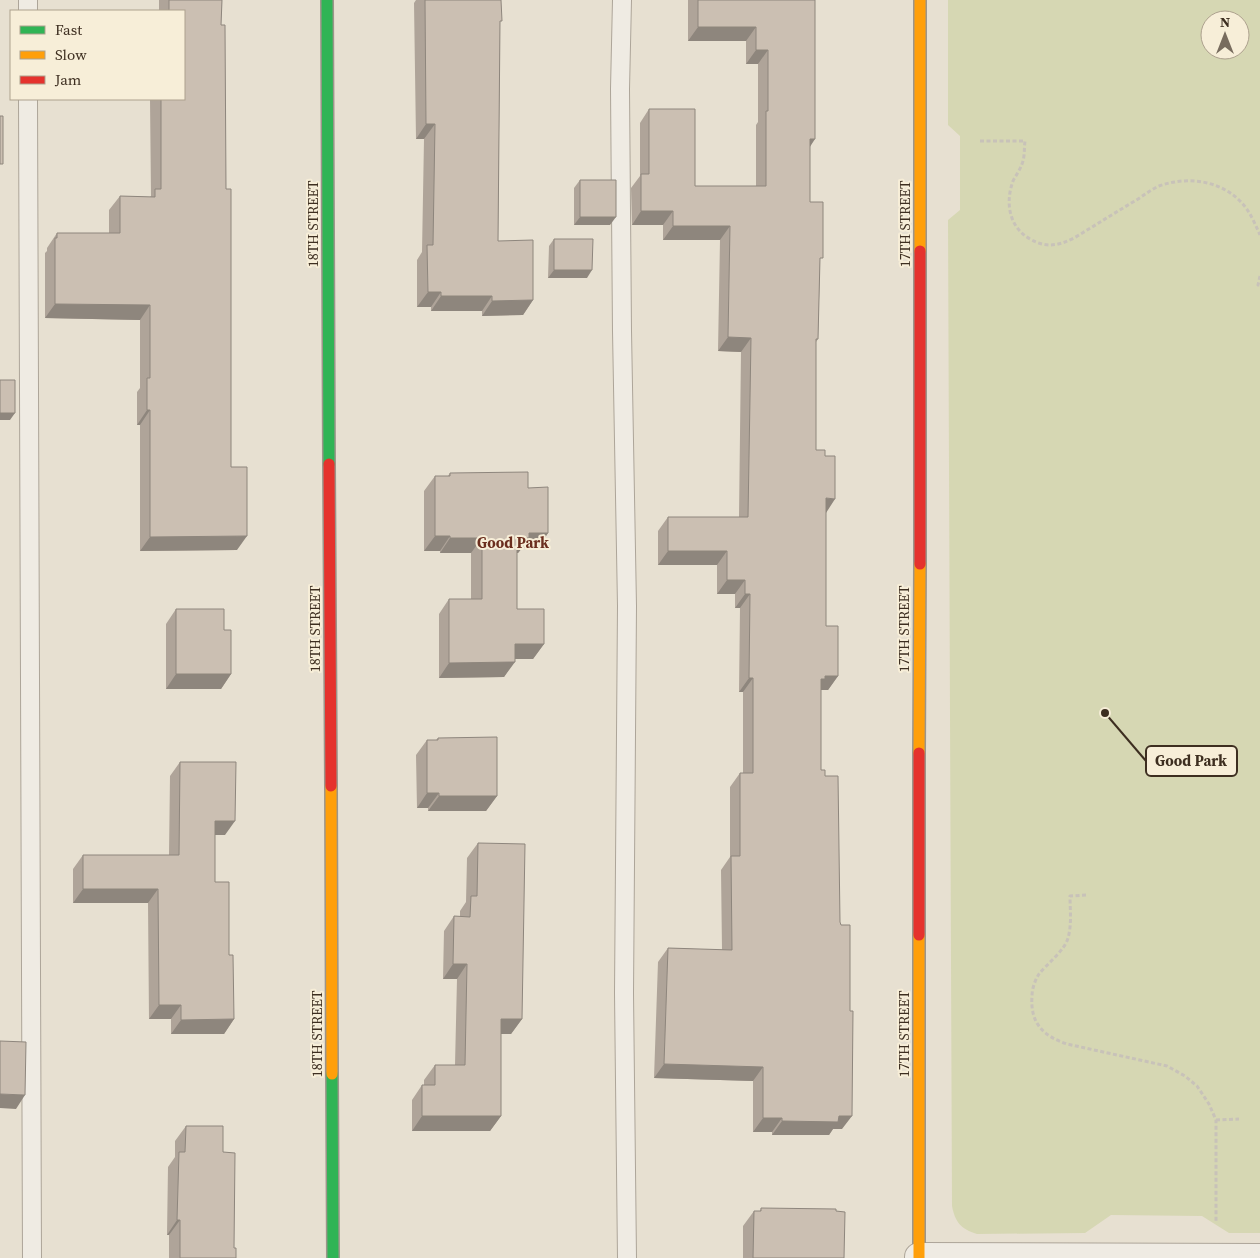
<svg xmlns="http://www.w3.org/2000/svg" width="1260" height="1258" font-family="'Source Serif 4',serif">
  <rect width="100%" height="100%" fill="#e7e0d1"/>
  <path fill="#d6d7b3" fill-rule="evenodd" d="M948 0H1260V1233H1229L1202 1216 1111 1215 1085 1233 977 1234C961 1229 955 1222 952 1206L948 220 960 210V136L948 125ZM1210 20H1240V50H1210Z"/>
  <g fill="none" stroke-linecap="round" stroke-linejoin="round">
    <g stroke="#ada599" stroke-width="20">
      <path id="lane" d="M622 0 620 89 622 331 627 606 624 993 627 1258
        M28 11V0
        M28 99 32 1258"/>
    </g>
    <g stroke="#ada599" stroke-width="30">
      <path id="street" d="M919 1257 1260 1258"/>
    </g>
    <g stroke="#9c958a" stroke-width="14">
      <path id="fast" d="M327 0 329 464
        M332 1074 333 1258"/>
    </g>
    <g stroke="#9c958a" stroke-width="14">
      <path id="slow" d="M920 251V0
        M919 753 920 564
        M331 786 332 1074
        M919 1258V935"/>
    </g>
    <g stroke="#9c958a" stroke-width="14">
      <path id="jam" d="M329 464 331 786
        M920 564V251
        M919 935V753"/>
    </g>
    <path stroke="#c8c2b9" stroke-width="3" stroke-dasharray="4 2.5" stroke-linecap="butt" d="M980 141H1025C1024 148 1025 157 1022 164 1020 170 1016 175 1013 181 1005 203 1009 227 1030 239 1046 248 1058 246 1074 238 1094 226 1113 214 1133 202 1142 197 1150 190 1159 186 1187 176 1220 180 1241 202 1250 211 1255 224 1260 235
      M1260 276 1258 285H1260
      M1086 895 1070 896C1070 910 1072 924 1068 938 1065 950 1047 964 1039 974 1035 980 1032 989 1032 996 1030 1023 1043 1036 1067 1044L1167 1066 1185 1076 1197 1086 1209 1104 1216 1120V1222
      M1216 1120 1239 1119"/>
    <use href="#lane" stroke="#efebe3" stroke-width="18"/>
    <use href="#street" stroke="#efebe3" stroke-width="28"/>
    <use href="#fast" stroke="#30b455" stroke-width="11"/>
    <use href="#slow" stroke="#ff9f0a" stroke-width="11"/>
    <use href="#jam" stroke="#e5322d" stroke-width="11"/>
  </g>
  <path fill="#afa499" d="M159 0H222L221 25 226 189 231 467 237 550 140 551V425H137V392L140 388V320L45 318V253L47 251V248L57 233H109V210L120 196 150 197 151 196 150 99H184V11H159Z
    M416 0H501L500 24 498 241 533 300 523 315 482 316V311H431V307H417V260L422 252 424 139H416L414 3Z
    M688 0H815L810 146V202L820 263 818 339 816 342V450L826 512V626L838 676 828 690H821V770L842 1129H833L829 1135H772V1132H753V1081L654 1078 658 962 668 948 722 950 721 870 730 857V787L740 773H743V692H739L740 608H735V594H717V565H658V531L668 517H739L741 352 718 351 720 240H663V225H632L631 188 640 176V123L649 109 695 186H756V125L758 122V64H746V41H688Z
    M580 180 610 225H574V188Z
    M554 239 587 278H548L549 246Z
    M450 473 528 488 548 533 538 548H522L518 553H517V609L544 644 533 659H515L504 677 439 678V614L449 599H471V553H440V551H424V491L435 476H448Z
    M176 609 224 630 231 674 221 689H166V624Z
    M438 738 497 796 486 811H428V808H417L416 755 427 740H436Z
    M180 762 225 835H215V882L229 955 234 1019 224 1034H171V1019H149L148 903H73V869L83 855H169L170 776Z
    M478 843 522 1019 511 1034H501V1116L490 1131H412V1100L422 1085H424V1080L435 1065H455L457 979H443L444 931 454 916 460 917V911L466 902 467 858Z
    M186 1126 223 1152 234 1248 236 1258H169V1235H167L168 1167 175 1157V1141Z
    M761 1208 844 1258H743V1226L754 1211H760Z"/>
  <path fill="#8e867d" d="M698 27H756L746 41H688Z
    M756 50H768L758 64H746Z
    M426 124H435L424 139H416Z
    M810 139H815L806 153Z
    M641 211H673L663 225H632Z
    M580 217H616L610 225H574Z
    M673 226H730L720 240H663Z
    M554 270H592L587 278H548Z
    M428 292H441L431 307H417Z
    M441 296H492L482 311H431Z
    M533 300 523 315 482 316 492 301Z
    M55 304 150 305 140 320 45 318Z
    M728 337 751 338 741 352 718 351Z
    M147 410H150L140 425H137Z
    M0 413H15L10 420H0Z
    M826 498 835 499 826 513Z
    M529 533H548L538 548H522L518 553H506L517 538Z
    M247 536 237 550 140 551 150 537Z
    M435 536H450L440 551H424Z
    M450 538H482L471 553H440Z
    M668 551H727L717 565H658Z
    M727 580H745L735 594H717Z
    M745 594H750L740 608H735Z
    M515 644H544L533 659H504Z
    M515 662 504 677 439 678 449 663Z
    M176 674H231L221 689H166Z
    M825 676H838L828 690H818L821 679Z
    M749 678H753L743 692H739Z
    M427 793H439L428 808H417Z
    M439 796H497L486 811H428Z
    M215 821H235L225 835H205Z
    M83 889H158L148 903H73Z
    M453 964H467L457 979H443Z
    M159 1005H181L171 1019H149Z
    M234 1019 224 1034H171L181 1020Z
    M501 1019H522L511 1034H490Z
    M664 1064 763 1067 753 1081 654 1078Z
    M0 1094 25 1095 16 1109 0 1108Z
    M422 1116H501L490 1131H412Z
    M839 1116H852L842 1129H833L829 1135H772L782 1121Z
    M763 1118H782L772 1132H753Z
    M177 1220H180L169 1235H167Z"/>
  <path fill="#cbbfb2" stroke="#8e867d" d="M169 0H222L221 25H225L226 189H231V467H247V536L150 537V410H147V378H150V305L55 304V238H57V233H120V196L155 197V189H161V99H184V11H169Z
    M425 0H501L502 21H500L498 241 533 240V300L492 301V296H441V292H428L427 245H433L435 124H426Z
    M698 0H815V139H810V202H823V258H820L818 339H816V450H825V456H835V499L826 498V626H838V676H825V679H821V770H825V776H838L840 922 841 925H850V1011H853L852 1116H839L838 1122 782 1121V1118H763V1067L664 1064 668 948 732 950 731 856H740V773H753V678H749L750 594H745V580H727V551H668V517H748L751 338 728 337 730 226H673V211H641V174H649V109H695V186H766V111H768V50H756V27H698Z
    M0 116H3V164H0Z
    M580 180H616V217H580Z
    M554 239H593L592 270H554Z
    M0 380H15V413H0Z
    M528 472V488L548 487V533H529V538H517V609H544V644H515V662L449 663V599H482V538H450V536H435V476H450V473Z
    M176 609H224V630H231V674H176Z
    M497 737V796H439V793H427V740H438V738Z
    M180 762H236L235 821H215V882H229V955H233L234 1019 181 1020V1005H159L158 889H83V855H179Z
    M478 843 525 844 522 1019H501V1116H422V1085H435V1065H465L467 964H453L454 916 470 917 471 896H477Z
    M0 1041 26 1042 25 1095 0 1094Z
    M186 1126H223V1152L235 1153 234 1248H236V1258H180V1220H177L179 1152H185Z
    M761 1208 836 1209V1211L845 1212 844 1258H753L754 1211H761Z"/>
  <g text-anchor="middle" stroke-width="4" stroke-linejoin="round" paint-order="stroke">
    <g font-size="14" fill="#3d2e20" stroke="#f7eed8">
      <text transform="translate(313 224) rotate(-90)" y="5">18TH STREET</text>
      <text transform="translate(905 224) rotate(-90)" y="5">17TH STREET</text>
      <text transform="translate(315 629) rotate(-90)" y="5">18TH STREET</text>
      <text transform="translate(904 629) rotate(-90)" y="5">17TH STREET</text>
      <text transform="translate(317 1034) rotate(-90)" y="5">18TH STREET</text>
      <text transform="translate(904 1034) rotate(-90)" y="5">17TH STREET</text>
    </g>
    <g font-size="15" font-weight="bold" fill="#6b2e1e" stroke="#f7eed8">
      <text x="513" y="548">Good Park</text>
    </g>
  </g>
  <path fill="none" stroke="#3d2e20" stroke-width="2" d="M1105 713L1146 761"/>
  <circle fill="#3d2e20" stroke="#f7eed8" stroke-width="2" cx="1105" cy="713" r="5"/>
  <rect fill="#f7eed8" stroke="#3d2e20" stroke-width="2" x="1146" y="746" width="91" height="30" rx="5"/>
  <g font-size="15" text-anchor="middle" font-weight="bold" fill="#3d2e20">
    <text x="1191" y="766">Good Park</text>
  </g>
  <rect x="10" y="10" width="175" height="90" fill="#f7eed8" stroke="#ada18e"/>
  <rect x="20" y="26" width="25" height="8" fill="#30b455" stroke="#ada18e"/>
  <text x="55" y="35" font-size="15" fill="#3d2e20">Fast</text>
  <rect x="20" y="51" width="25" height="8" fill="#ff9f0a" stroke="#ada18e"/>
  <text x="55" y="60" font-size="15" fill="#3d2e20">Slow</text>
  <rect x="20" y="76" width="25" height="8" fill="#e5322d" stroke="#ada18e"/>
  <text x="55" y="85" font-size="15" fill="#3d2e20">Jam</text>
  <g transform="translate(1225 35)"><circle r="24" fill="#f7eed8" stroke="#ada18e"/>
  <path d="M0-4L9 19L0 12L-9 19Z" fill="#786c5e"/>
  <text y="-8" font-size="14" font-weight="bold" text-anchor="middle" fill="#3d2e20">N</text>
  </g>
</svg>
